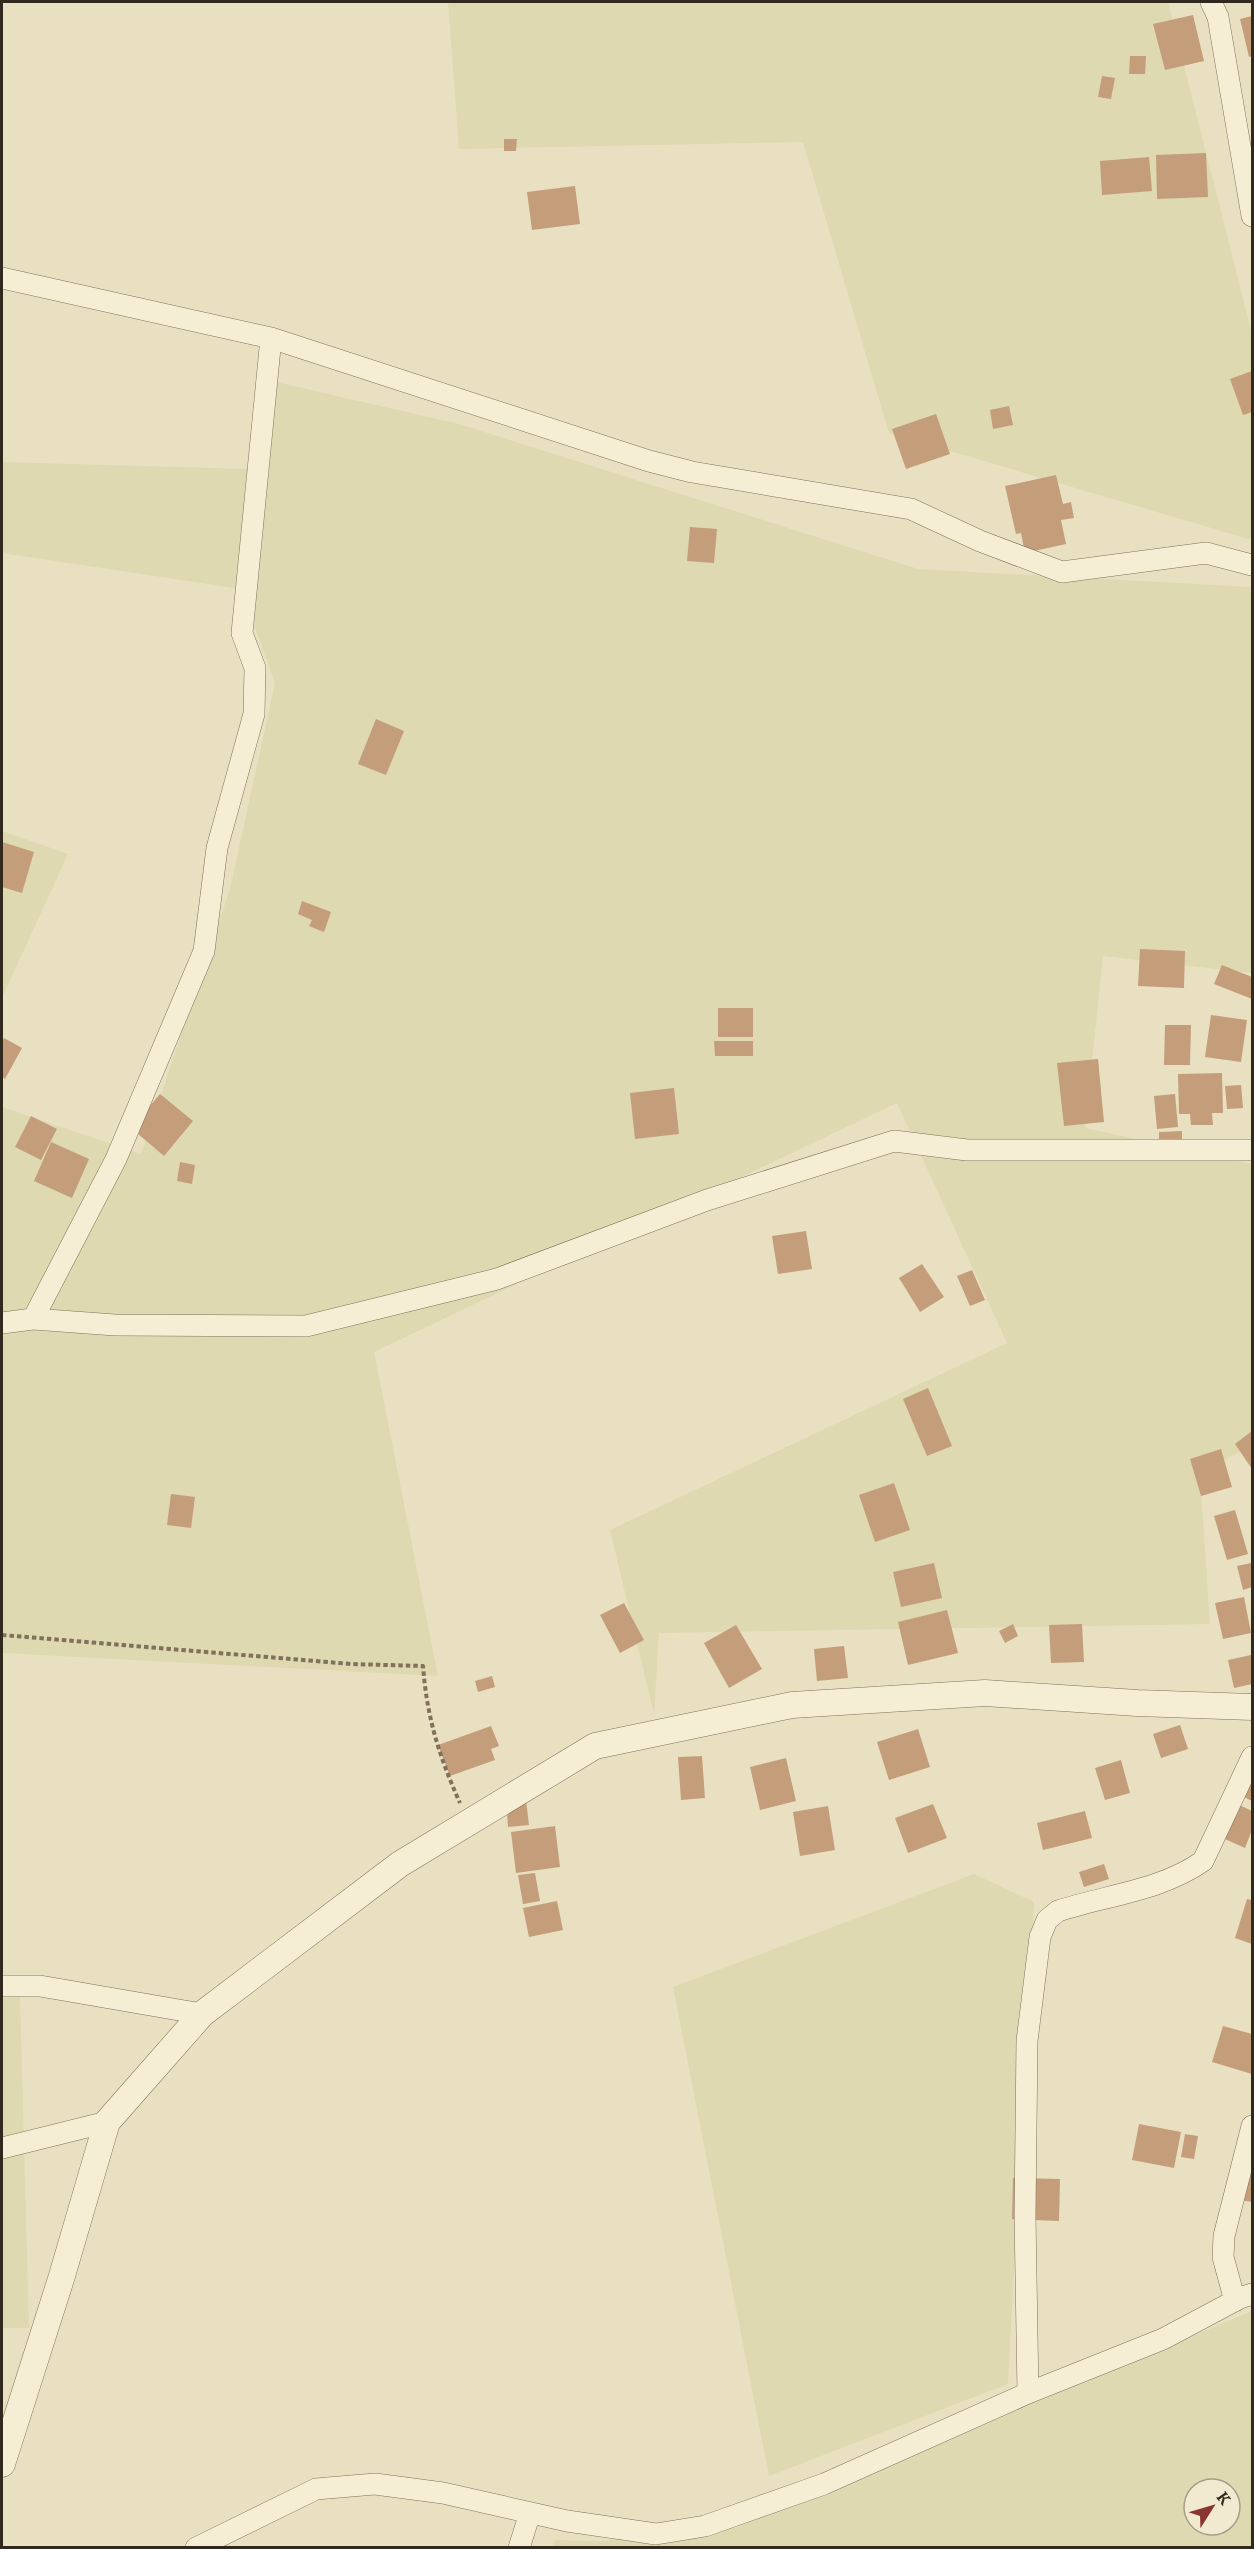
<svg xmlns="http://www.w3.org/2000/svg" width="1254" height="2549" font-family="Lora,serif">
  <rect width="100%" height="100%" fill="#e9e0c2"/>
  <path fill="#ded9b0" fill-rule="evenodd" d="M448 2H1168L1252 334V540L889 433 803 142 459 149Z
    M276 382 459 424 918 569 1252 587V973L1103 956 1085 1128 1252 1164V1445L1200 1473 1210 1624 659 1633 654 1714 610 1530 1007 1343 897 1103 374 1352 438 1676 2 1653V1107L141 1154 230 889 275 683 241 589 2 553V462L249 469Z
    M2 831 68 854 2 998Z
    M974 1874 1034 1902 1008 2384 769 2476 673 1987Z
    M20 1997 29 2328H2V1998Z
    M1252 2311V2547L552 2548 555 2540 599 2541 735 2528ZM1194 2489H1230V2525H1194Z"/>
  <path fill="#c49d7b" d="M1193 15 1204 61 1165 70 1153 24Z
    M1252 16V56L1249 57 1240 19Z
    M1130 56H1146L1145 74H1129Z
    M1102 76 1115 78 1111 99 1098 97Z
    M504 139H517L516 151H504Z
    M1206 153 1208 197 1157 199 1156 155Z
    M1149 157 1152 191 1102 195 1100 161Z
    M575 186 580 224 532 230 527 192Z
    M1252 371V412L1243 415 1230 379Z
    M1009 406 1013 425 993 429 990 410Z
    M936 414 950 454 906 469 892 429Z
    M1056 475 1063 504 1071 502 1074 518 1061 520 1066 544 1025 553 1021 533 1016 534 1005 486Z
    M690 527 717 529 714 563 687 561Z
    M376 719 404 731 386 775 358 764Z
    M2 842 34 852 22 893 2 887Z
    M302 901 331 912 324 932 309 926 312 920 298 914Z
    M1140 949 1185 951 1184 988 1138 986Z
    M1222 965 1252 977V999L1214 984Z
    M718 1008H753V1037H718Z
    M1211 1015 1247 1020 1241 1062 1205 1057Z
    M1165 1025H1191L1190 1065H1164Z
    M4 1038 22 1048 5 1079 2 1077V1042Z
    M714 1041H753V1056H715Z
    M1098 1059 1104 1122 1064 1126 1057 1063Z
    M1222 1073 1223 1113H1212L1213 1125H1191L1190 1114H1179L1178 1074Z
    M1241 1085 1243 1108 1227 1109 1225 1086Z
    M674 1088 679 1134 635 1139 630 1093Z
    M160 1094 193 1121 164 1156 131 1128Z
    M1175 1094 1178 1127 1157 1129 1154 1096Z
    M31 1116 57 1129 41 1160 15 1147Z
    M1182 1131V1146H1159V1132Z
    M51 1142 89 1159 72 1198 34 1181Z
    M180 1162 195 1165 192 1184 177 1181Z
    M806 1231 812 1269 778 1274 772 1236Z
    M922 1264 944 1297 920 1312 899 1278Z
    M972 1270 985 1300 970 1306 957 1276Z
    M928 1388 952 1446 927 1456 903 1399Z
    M1252 1431V1469L1235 1444Z
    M1221 1449 1232 1487 1201 1496 1190 1459Z
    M894 1483 910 1530 875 1542 859 1495Z
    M171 1494 195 1497 191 1528 167 1525Z
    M1235 1510 1248 1554 1227 1560 1214 1516Z
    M934 1563 942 1598 901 1607 893 1572Z
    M1251 1563 1252 1587 1243 1590 1237 1566Z
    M1244 1597 1251 1633 1223 1639 1215 1603Z
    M624 1603 644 1640 620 1653 600 1615Z
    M947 1610 958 1653 908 1665 898 1622Z
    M1013 1624 1018 1636 1005 1643 999 1631Z
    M1082 1624 1084 1662 1051 1663 1049 1625Z
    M736 1625 762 1669 729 1688 704 1643Z
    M844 1646 848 1678 817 1681 814 1649Z
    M1251 1655 1252 1684 1234 1688 1228 1660Z
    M492 1676 495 1687 478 1692 475 1681Z
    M1180 1725 1188 1749 1161 1758 1153 1734Z
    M491 1726 499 1746 491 1749 495 1760 450 1776 438 1745Z
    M918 1729 930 1767 889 1780 877 1742Z
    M702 1756 705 1798 681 1800 678 1757Z
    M786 1758 796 1801 760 1810 750 1767Z
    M1121 1760 1130 1793 1105 1800 1095 1768Z
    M1252 1777V1801L1242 1796Z
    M526 1800 529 1825 508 1827 507 1812Z
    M1233 1802 1252 1811V1830L1245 1848 1218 1836Z
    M933 1804 947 1838 908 1853 895 1818Z
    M828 1806 835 1850 800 1856 793 1812Z
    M1085 1811 1092 1838 1043 1850 1037 1823Z
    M555 1826 560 1867 516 1873 511 1832Z
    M1104 1864 1109 1879 1084 1887 1079 1872Z
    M535 1873 540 1901 523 1904 518 1875Z
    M1247 1899 1252 1900V1944L1235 1938Z
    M557 1901 563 1930 529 1937 523 1908Z
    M1223 2026 1252 2034V2074L1212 2062Z
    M1139 2124 1181 2132 1174 2168 1132 2160Z
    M1185 2134 1198 2136 1194 2159 1181 2157Z
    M1252 2165V2202L1240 2200Z
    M1013 2178 1060 2179 1059 2221 1012 2219Z"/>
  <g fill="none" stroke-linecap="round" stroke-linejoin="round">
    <g stroke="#81715b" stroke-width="22">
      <path id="minor" d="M1211 2 1218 17 1252 216
        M2 278 271 338 649 461 692 472 911 509 980 541 1062 572 1206 553 1252 565
        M33 1319 116 1159 204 951 217 848 254 714 255 668 242 633 271 338
        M2 1323 33 1319 115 1325 306 1326 497 1279 707 1200 894 1141 967 1150H1252
        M2 1986H40L202 2014
        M2 2148 107 2122
        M1235 2301 1223 2257 1224 2236 1252 2126
        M1028 2393 1025 2216 1027 2041 1040 1937 1047 1920 1058 1911C1107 1895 1160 1891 1203 1861L1252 1757
        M196 2548 316 2489 375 2484 443 2493 567 2521 656 2534 705 2526 824 2484 1028 2393 1163 2339 1240 2298 1252 2294
        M519 2548 530 2513"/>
    </g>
    <g stroke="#81715b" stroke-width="27">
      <path id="tertiary" d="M2 2464 61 2279 107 2122 202 2014 400 1864 595 1746 792 1705 985 1693 1137 1703 1252 1707"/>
    </g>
    <path stroke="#81715b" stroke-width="4" stroke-dasharray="4.5 3" stroke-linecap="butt" d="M2 1635 351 1664 423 1666C427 1718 439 1756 460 1803"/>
    <use href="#minor" stroke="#f5edd4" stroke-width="21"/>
    <use href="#tertiary" stroke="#f5edd4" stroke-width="26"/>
  </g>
  <rect width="1254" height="2549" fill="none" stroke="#32291e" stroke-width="6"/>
  <g transform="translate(1212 2507) rotate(53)"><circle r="28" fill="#f1ead1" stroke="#a59d89" stroke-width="1.5"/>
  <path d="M0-4.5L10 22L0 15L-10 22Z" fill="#8a3531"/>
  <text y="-9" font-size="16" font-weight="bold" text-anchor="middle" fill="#32291e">K</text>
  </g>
</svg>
